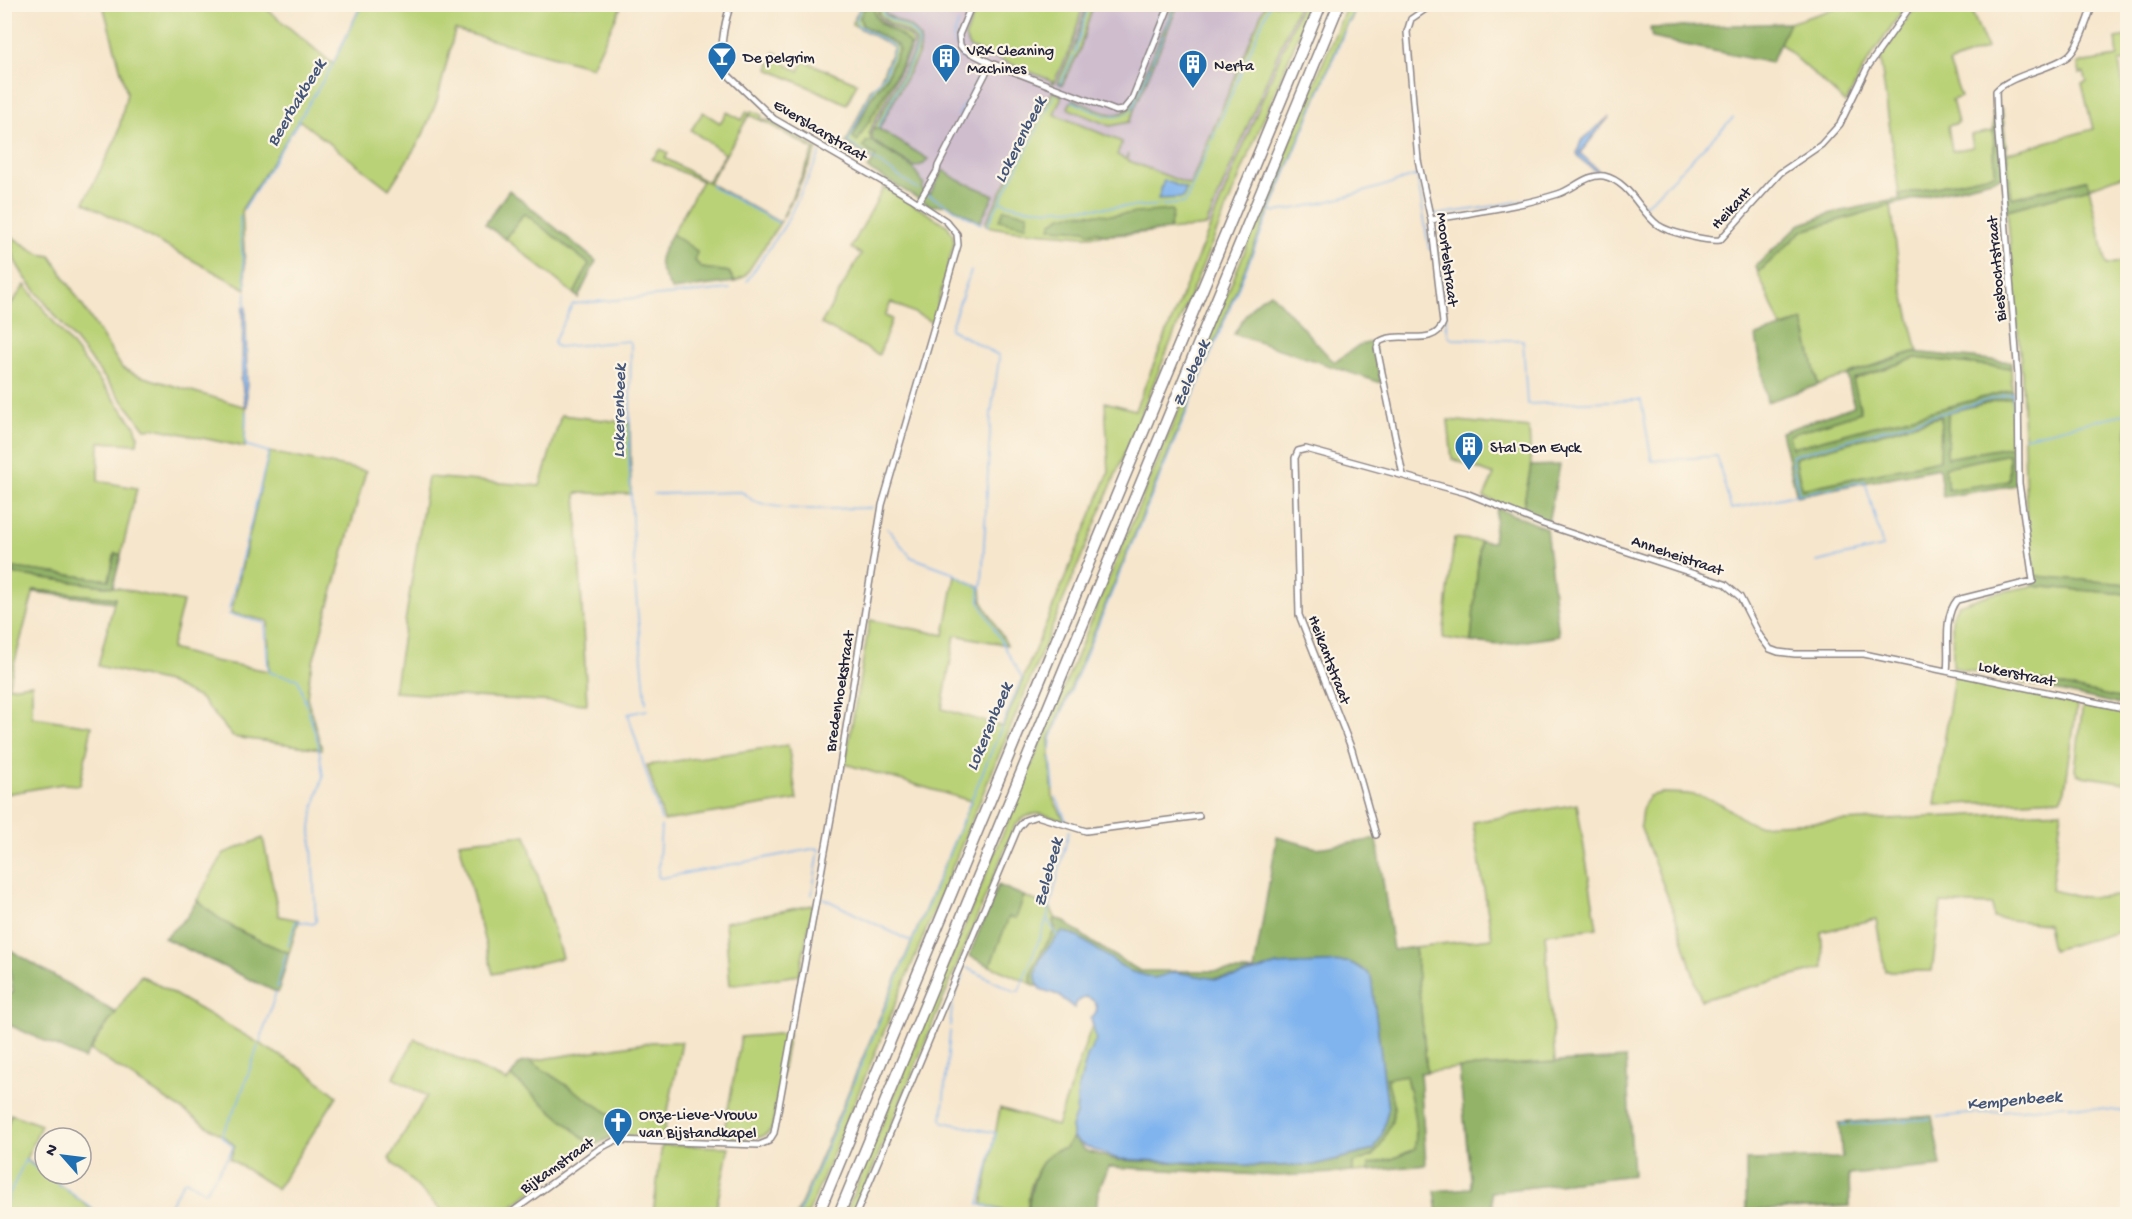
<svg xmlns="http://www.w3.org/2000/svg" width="2132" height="1219" font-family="'Gochi Hand',sans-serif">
  <rect width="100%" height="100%" fill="#fcf5e5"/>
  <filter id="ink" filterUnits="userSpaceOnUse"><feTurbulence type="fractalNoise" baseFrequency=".0167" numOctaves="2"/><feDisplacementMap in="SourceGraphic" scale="12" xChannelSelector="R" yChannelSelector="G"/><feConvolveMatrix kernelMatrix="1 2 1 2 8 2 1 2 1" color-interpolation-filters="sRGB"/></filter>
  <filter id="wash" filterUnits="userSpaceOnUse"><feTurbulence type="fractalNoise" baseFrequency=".008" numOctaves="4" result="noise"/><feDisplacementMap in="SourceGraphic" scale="24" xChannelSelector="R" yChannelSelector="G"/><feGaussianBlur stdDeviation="1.35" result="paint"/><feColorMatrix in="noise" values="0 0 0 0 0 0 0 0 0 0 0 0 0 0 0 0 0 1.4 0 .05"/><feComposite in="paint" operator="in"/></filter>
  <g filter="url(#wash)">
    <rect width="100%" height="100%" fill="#f6e6cc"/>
    <path fill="#cfbdce" d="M861 5H1301L1209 226 1131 234 1084 236 991 227 949 205 846 143 870 90 879 82 894 47 852 24Z"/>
    <path fill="#bad277" stroke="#6e7a59" stroke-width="1.5" d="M1087 4 1093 5 1079 52 1062 85 1058 83V81L1075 45Z
      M103 5H262L333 64 361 5H622L592 67 455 30 437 101 422 137 389 189 299 120 242 209 246 289 84 202 117 137 127 93Z
      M861 5H866L860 17 862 25 897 45 899 49 886 78 870 99 855 130 869 122 900 67 909 46 894 31 877 20 874 10 877 5H879C870 28 908 26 913 44L869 132 871 141 866 142 868 151 877 156 873 160 846 143 870 90 879 82 894 47 852 24Z
      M882 5H888L885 14C903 24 929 30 918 55L879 129 874 128 915 49 916 43C910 27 887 27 879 13Z
      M978 5H1083L1072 45 1053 84 1051 83 1053 81 969 47 965 37Z
      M1174 5H1178L1129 122 1110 126 1069 109 1068 107 1073 99C1090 106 1113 123 1130 108Z
      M1265 5H1298L1206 226 1131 234 1084 236 1011 230 991 227 985 224 1053 91 1062 96 1054 114 1122 142 1117 155 1125 159 1129 154 1127 160 1190 185Z
      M1301 5H1311L808 1214H797L971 801 845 764 870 620 944 635 955 575 981 588 982 601 1007 645 955 635 942 709 1003 727 1109 472 1105 402 1135 410Z
      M1347 5H1357L1350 22 1348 21 1049 740 1053 798 1065 822C1044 813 1032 808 1015 825L854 1214H845Z
      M1846 5H1906L1863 69 1846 103 1780 43 1789 23Z
      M1917 5H1969L1987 48 1949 63 1961 97 1952 100 1958 123 1948 126 1952 151 1973 147 1971 135 1993 131 1995 174 1899 195 1880 57Z
      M2127 36V60L2119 62 2127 112V174L2089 188 2107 265 2127 260V584L2035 576 2026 510 2022 375 2007 210 2089 188 2086 180 2011 198 2007 153 2093 129 2082 84 2087 82 2084 73 2080 74 2078 63 2118 57 2116 38Z
      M774 52 781 56 787 65 799 71 804 61 857 83 847 104 768 69Z
      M747 111 750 114 751 111 762 115 761 118 772 122 817 149 783 218V216L814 150 769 124 749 115 709 183 779 222 781 221 745 276 735 282 729 272 702 268 695 261 697 251 672 234 702 181 652 159 661 149 668 154 665 158 707 182 725 154 691 130 703 112 720 123 727 112 742 120Z
      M884 187 947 225 953 235 954 243 933 322 891 302 885 316 892 319 879 355 821 324 861 254 851 248Z
      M1891 205 1900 278 1918 352H1913L1818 385 1803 321 1781 327 1758 273 1802 231Z
      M524 213 589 264 574 294 506 239Z
      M12 237 39 254 51 256 122 368 137 375 246 407 245 447 155 428 145 429 24 276 15 261 11 240Z
      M25 285 135 426 138 435 137 444 99 442 98 481 137 488 121 555 115 553 109 580 14 568 13 574 118 588 183 602 171 649 214 661 269 671 268 621 231 613 269 452 366 471 310 673 307 698 322 749 233 737 201 699 167 682 98 666 115 598 34 590 8 687 32 684V717L92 726 80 785 62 784 5 794 4 314Z
      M1916 358 2011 368 2012 390 1792 448 1788 435 1861 412 1852 380Z
      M2012 397 2014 446 1947 459 1948 412Z
      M561 415 630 423 631 494 576 493 587 704 394 692 428 477 540 486Z
      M1942 416 1940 460 1802 489 1794 458Z
      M1448 420 1529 428 1531 466 1522 513 1484 497 1494 475 1452 459Z
      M2009 454V481L1948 491 1945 467Z
      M1454 538 1480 541 1471 642 1443 638Z
      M2032 586 2127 594V700L2041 681 2040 687 1953 667 1952 615 1958 605 1991 594Z
      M1954 675 2077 705 2065 790 2060 799 1935 805Z
      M2089 705 2127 713V783L2082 776 2077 774 2075 770 2082 710 2084 706Z
      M788 745 797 800 664 821 647 765Z
      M1662 793C1683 793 1704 794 1723 805 1735 812 1742 821 1756 825L2062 811 2051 890 2083 897 2127 896V930L2052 950 2047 924 1993 918 1992 905 1941 903 1932 971H1885L1876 919 1821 932 1824 968 1701 1000 1676 918 1640 826 1642 809 1649 796Z
      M1577 804 1597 928 1545 934 1555 1062 1459 1068 1427 1072 1415 947 1492 938 1473 822Z
      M526 835 562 958 493 974 459 842Z
      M263 838 279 916 299 920 289 953C252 937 226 928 197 900L224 853Z
      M1024 896 1050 907 1056 919 1053 921 1055 929C1048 945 1027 966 1032 984L990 966 1009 916 1016 918Z
      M813 905 799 975 730 985 725 922Z
      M141 975 305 1070 337 1096 277 1189 230 1159 235 1146 229 1140 90 1050Z
      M1096 1027V1040L1087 1057 1078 1090 1076 1114 1071 1127 1073 1138 1064 1149C1047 1149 1036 1171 1031 1186 1028 1194 1028 1205 1027 1214H1016L982 1205 1000 1108 1057 1126 1091 1028Z
      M789 1033 772 1128C761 1144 741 1138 723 1137L741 1037Z
      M415 1039 507 1081 511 1076 593 1146 501 1214H445L389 1159 427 1096 393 1078Z
      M652 1042H682L663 1135 624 1136 617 1119 530 1061Z
      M1406 1075C1408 1089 1411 1096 1414 1109 1418 1121 1416 1137 1415 1149L1392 1159 1369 1164V1171L1353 1172V1163L1372 1156 1394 1108 1387 1078Z
      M11 1114 41 1125 26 1159 98 1214H5V1134Z
      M662 1145 729 1147 715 1214H653Z"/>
    <path fill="#93b468" stroke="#5a6b52" stroke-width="1.5" fill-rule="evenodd" d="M866 5H877L874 11C877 30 902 29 910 46L900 67 857 142 853 137 870 99 886 78 899 49 897 45 862 25 860 17Z
      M1789 23 1771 63 1652 38 1650 28Z
      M2002 109 2012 198 2087 180 2089 188 2007 210 2003 177 1887 206 1802 231 1758 273 1756 266 1799 225 1832 213 1900 199 1899 195 1995 174 1993 111Z
      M873 128 879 129 928 159 924 164 915 167 873 141 871 134Z
      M871 141 913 168 924 184 922 189 930 194 943 170 958 180 994 195 980 222 949 205 931 206 868 169 876 156 863 147 866 142Z
      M509 190 596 261 578 298 574 294 589 264 524 213 505 239 485 224Z
      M1004 209 1028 214 1026 226 999 220Z
      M1171 210 1173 213 1169 230 1104 235 1098 232 1089 233 1085 230 1050 228 1052 222 1062 216 1076 213 1114 215Z
      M672 234 697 251 695 261 702 268 729 272 735 282 672 290C655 261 656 263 672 234Z
      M1271 293 1330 358 1335 362 1359 345 1373 342 1381 383 1234 334C1244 317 1253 301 1271 293Z
      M1803 321 1818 385 1767 402 1756 336Z
      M1913 352 2011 362V368L1916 358 1853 379 1861 412 1789 435 1792 448 2012 390V397L1948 412 1947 458 2014 446 2016 485 1943 497 1939 468 1797 496 1781 432 1854 406 1847 375ZM1941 416 1940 460 1802 489 1795 458ZM2009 454V481L1948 490 1945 467Z
      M1560 465 1548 522 1522 513 1531 466Z
      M1497 508 1546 528 1559 636 1500 645 1471 642 1480 541 1493 542Z
      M115 553 121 555 113 587 13 574 14 568 109 580Z
      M2035 576 2127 584V594L2032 586Z
      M34 590 115 598 114 602 33 592Z
      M2041 681 2127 700V706L2040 687Z
      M1277 837 1317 848 1377 839 1393 950 1415 947 1427 1072 1420 1073 1426 1165 1369 1171V1164L1392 1159 1415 1149C1418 1123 1411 1100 1406 1075L1387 1078 1394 1108 1392 1121 1379 1149 1372 1156 1353 1163V1172L1278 1176 1109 1167 1098 1191 1096 1214H1027C1030 1193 1037 1150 1064 1149L1073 1138 1086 1151 1117 1160 1265 1166 1314 1165 1374 1150 1388 1110 1371 977C1365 970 1358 966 1349 962L1277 965 1236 977 1155 982 1129 971 1074 935 1058 995 1032 984C1027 967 1048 945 1055 929L1053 920 1056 919 1062 920 1095 944 1140 971H1254Z
      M998 885 1024 896 1016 918 1009 917 990 966 969 956Z
      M197 900C226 928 252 937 289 953L278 993 164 938 187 917Z
      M7 950 14 952 116 1013 103 1029 84 1059 5 1023V996L13 993Z
      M1626 1058 1633 1175 1491 1192 1494 1214H1438L1435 1191 1471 1188 1459 1068Z
      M530 1061 617 1119 624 1136 609 1138 593 1146 511 1076 520 1063Z
      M1932 1116 1941 1166 1849 1175 1850 1206 1746 1211V1160L1842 1158 1839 1123Z"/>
    <path fill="#80b4ee" stroke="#516b94" stroke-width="1.5" d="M1609 117 1580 153 1598 170 1597 172 1579 158 1577 153 1581 141Z
      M1164 180 1186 189 1183 198 1158 199Z
      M243 307H246L247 406H245L242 382 240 379 242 376Z
      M1062 932 1072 934 1081 939 1129 971 1154 978 1175 972 1216 979 1236 977 1277 965 1349 962 1367 972 1371 977 1388 1110 1382 1134 1374 1150 1314 1165 1265 1166 1118 1159 1086 1147 1073 1138 1071 1127 1076 1114 1078 1090 1087 1057 1096 1040 1091 1018C1101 1010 1097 999 1085 997L1077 1002 1074 1008 1058 995 1040 989C1027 967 1048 948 1062 932Z"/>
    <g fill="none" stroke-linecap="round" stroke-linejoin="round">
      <path stroke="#80b4ee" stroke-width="1.5" d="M862 4 856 19 857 25 895 47 885 74 871 92 848 142 918 189
        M965 5V4
        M1150 41 1164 4
        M955 46 953 39 958 23
        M961 55C987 68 983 69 970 94
        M960 56 974 64
        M1060 84 1075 53 1089 4
        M1072 101C1090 109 1114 126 1132 110L1176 4
        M958 116 967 99
        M878 128 919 45C918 29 896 23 884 15L883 12 886 4
        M824 144 825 142
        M1585 177 1592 173
        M711 186 779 223
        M927 194 981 224
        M1000 201C1026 213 1060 209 1088 208 1120 207 1153 207 1185 203L1270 4
        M1639 201 1643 204H1647L1733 118
        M244 209 332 66 362 4
        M1270 210 1276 212C1325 204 1370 191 1417 175L1429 249H1432
        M1433 212 1437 215C1484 207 1536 203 1578 181
        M240 216V231L246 287
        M987 226 1055 95
        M1437 248 1448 335 1452 339 1523 340 1527 404 1641 400 1652 461 1717 456 1731 509 1799 494 1791 456 2013 393 2012 440
        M747 281 785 225 821 152
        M245 309 246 292
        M2025 437 2128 413
        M245 443 246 411
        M654 494 741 492C748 494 749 500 756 502 792 513 834 508 871 508
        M1800 494 1865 481 1883 547 1817 562
        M887 528 911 557 949 571 979 588
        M4 563 6 575
        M635 580 629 457 631 343 629 341 558 347 554 345V341L573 304 730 289
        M635 584 646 703
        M229 609 269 452 245 445
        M228 614 265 623 268 667 271 673 298 679 318 742 323 776 313 812 311 829 316 921 313 924 296 921 288 946
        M647 710 628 714 661 820
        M1050 751 1051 739 1356 4
        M1051 757 1054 790
        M1056 797 1066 820
        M661 826 658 877 661 878 817 848 819 850 812 895
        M823 898 910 941
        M1058 937 1047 919 1069 831
        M967 968 1014 991H1019L1047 919
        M277 987 286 954
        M950 1026 953 998 963 976
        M950 1031 942 1120 944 1122 996 1133 979 1204 1009 1214
        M260 1042 276 992
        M1938 1117 2064 1105 2128 1112
        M1841 1125 1930 1119
        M4 1207 25 1160 100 1214
        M164 1214 184 1181 186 1180 205 1192 231 1152 233 1146 221 1136 238 1103 258 1046
        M799 1214 1022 678 980 603 979 592 982 583 991 414 999 359 998 355 950 329 971 271"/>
    </g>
  </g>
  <g filter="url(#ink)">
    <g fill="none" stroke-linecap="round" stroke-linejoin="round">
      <g stroke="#8c8484" stroke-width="8">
        <path id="street" d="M972 4 959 35 960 45 963 49 991 63 1116 111 1123 110 1132 99 1170 4
          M918 203 937 171 938 166 991 63
          M1431 220C1473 212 1517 207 1558 194 1572 190 1588 173 1604 176 1630 182 1639 211 1658 225 1668 232 1682 234 1693 237 1702 239 1711 241 1720 240L1780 173 1821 145 1840 124 1867 68 1912 4
          M1403 475 1377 348 1379 342C1398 329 1434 349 1443 323L1431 220 1418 160 1407 32 1411 19 1433 4
          M1947 671C1950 649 1942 618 1957 600L2033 581 2019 483 2018 375 1997 122 1996 91C2012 74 2050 70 2068 56 2079 48 2088 17 2093 4
          M1376 835 1352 750 1299 615 1295 458 1298 451 1306 449 1466 493 1543 524 1725 584 1740 597 1760 636 1770 649 1778 652 1795 654H1864L2128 709
          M509 1214 599 1149 616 1140 759 1145 769 1141 774 1133 835 796 882 505 958 245 957 234 946 221 911 198 774 119 727 74C717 56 724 23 731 4
          M856 1214 1018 828 1025 820 1037 816 1086 831 1199 816"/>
      </g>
      <g stroke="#8c8484" stroke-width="13">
        <path id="highway" d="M818 1214 1321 4
          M839 1214 1339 4"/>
      </g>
      <use href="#street" stroke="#fff" stroke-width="5"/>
      <use href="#highway" stroke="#fff" stroke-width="10"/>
    </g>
  </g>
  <defs>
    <g id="bar-pin" transform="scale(1.5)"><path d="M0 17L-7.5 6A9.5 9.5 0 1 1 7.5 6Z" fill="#1f6fb2" stroke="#fcf5e5"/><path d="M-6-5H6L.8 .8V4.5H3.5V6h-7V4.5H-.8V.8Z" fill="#fff"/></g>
    <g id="building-pin" transform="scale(1.5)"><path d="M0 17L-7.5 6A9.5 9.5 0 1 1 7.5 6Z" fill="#1f6fb2" stroke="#fcf5e5"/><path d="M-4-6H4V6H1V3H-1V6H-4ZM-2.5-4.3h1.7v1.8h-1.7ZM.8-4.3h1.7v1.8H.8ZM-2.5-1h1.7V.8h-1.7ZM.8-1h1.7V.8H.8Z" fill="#fff"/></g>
    <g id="church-pin" transform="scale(1.5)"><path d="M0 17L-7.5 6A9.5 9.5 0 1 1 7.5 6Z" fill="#1f6fb2" stroke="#fcf5e5"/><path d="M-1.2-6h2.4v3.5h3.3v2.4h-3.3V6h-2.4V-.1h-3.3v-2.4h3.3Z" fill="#fff"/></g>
  </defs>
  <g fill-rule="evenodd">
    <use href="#bar-pin" x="722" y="56"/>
    <use href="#building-pin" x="946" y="58"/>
    <use href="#building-pin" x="1193" y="64"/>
    <use href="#building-pin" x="1469" y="446"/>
    <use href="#church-pin" x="618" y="1122"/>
  </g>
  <g text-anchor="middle" stroke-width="4.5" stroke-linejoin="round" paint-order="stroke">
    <g font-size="16" fill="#22223b" stroke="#fcf5e5" text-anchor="start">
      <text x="967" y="55">VRK Cleaning<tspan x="967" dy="18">Machines</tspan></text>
      <text x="743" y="62">De pelgrim</text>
      <text x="1214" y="70">Nerta</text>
      <text x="1490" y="452">Stal Den Eyck</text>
      <text x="639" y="1119">Onze-Lieve-Vrouw<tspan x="639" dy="18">van Bijstandkapel</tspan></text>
    </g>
    <g font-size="16" fill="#22223b" stroke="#fcf5e5">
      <text transform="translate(821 129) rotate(31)" y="6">Everslaarstraat</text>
      <text transform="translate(1730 207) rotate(-47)" y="6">Heikant</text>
      <text transform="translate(1449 259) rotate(83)" y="6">Moortelstraat</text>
      <text transform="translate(1995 269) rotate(-95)" y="6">Biesbochtstraat</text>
      <text transform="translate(1678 554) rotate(19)" y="6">Anneheistraat</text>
      <text transform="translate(1331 659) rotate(69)" y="6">Heikantstraat</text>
      <text transform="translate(2017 672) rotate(12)" y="6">Lokerstraat</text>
      <text transform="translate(838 691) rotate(-81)" y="6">Bredenhoekstraat</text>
      <text transform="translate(556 1164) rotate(-35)" y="6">Bijkamstraat</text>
    </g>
    <g font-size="18" font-style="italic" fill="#43557a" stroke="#fcf5e5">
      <text transform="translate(295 102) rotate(-59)" y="6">Beerbakbeek</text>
      <text transform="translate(1019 139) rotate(-63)" y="6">Lokerenbeek</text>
      <text transform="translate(1190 373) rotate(-67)" y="6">Zelebeek</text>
      <text transform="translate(618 411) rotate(-89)" y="6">Lokerenbeek</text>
      <text transform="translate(988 726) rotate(-67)" y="6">Lokerenbeek</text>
      <text transform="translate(1047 872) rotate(-75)" y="6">Zelebeek</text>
      <text transform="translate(2014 1099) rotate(-5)" y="6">Kempenbeek</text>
    </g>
  </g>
  <rect width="2132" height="1219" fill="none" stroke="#fcf5e5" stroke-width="24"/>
  <g transform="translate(63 1156) rotate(298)"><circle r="28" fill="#fcf5e5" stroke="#a5a1a1" stroke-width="1.5"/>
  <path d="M0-4.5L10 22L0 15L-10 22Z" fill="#1f6fb2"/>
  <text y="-9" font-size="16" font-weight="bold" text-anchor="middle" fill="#22223b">N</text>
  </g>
</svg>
